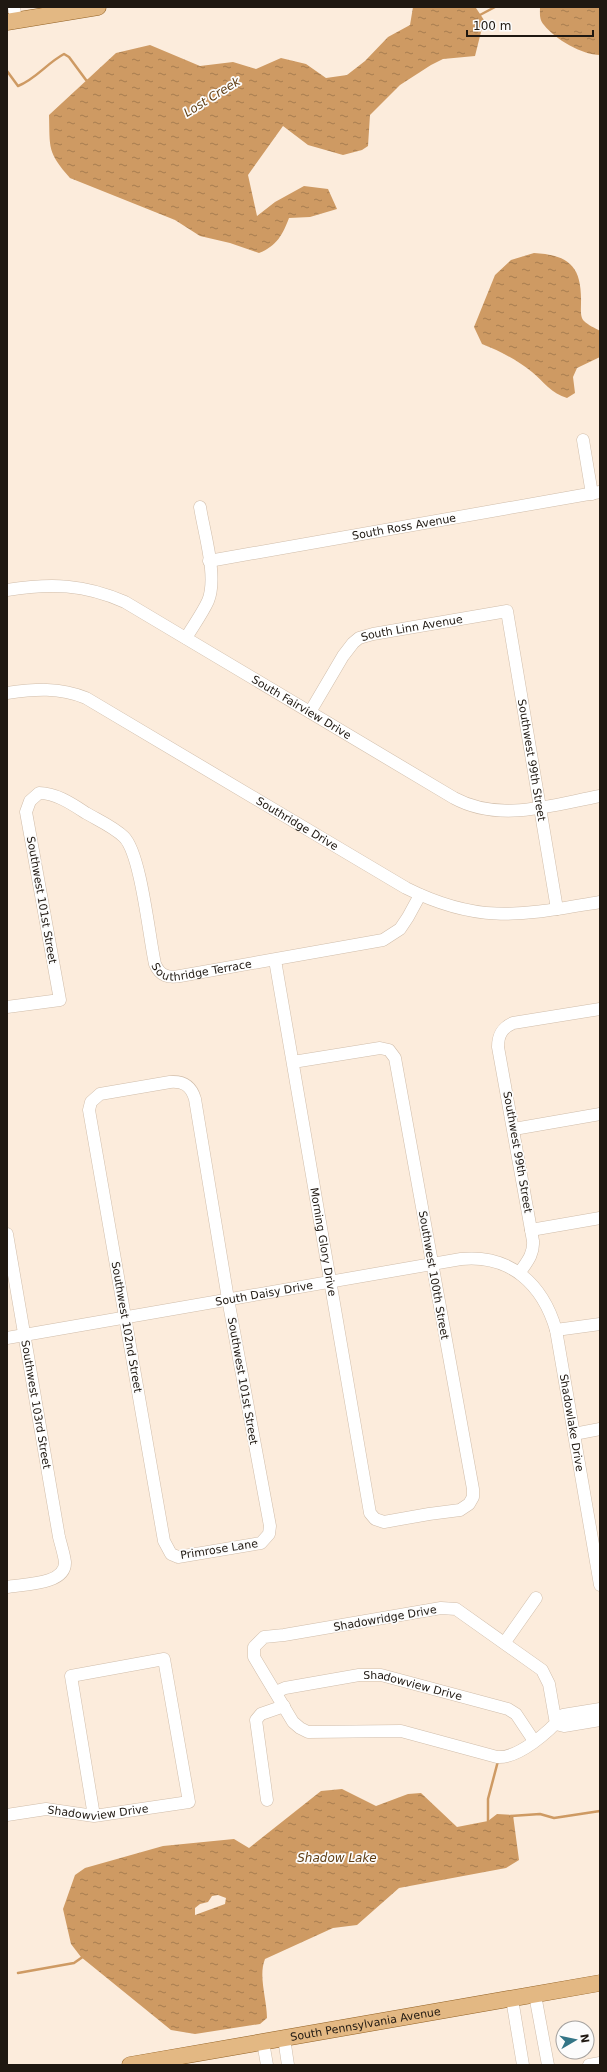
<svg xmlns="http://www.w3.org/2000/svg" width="607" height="2072" font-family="'DejaVu Sans',sans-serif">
  <defs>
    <pattern id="water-ripples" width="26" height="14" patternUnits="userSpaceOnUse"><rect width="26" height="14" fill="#ce9a63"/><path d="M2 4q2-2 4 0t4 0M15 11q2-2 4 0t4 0" fill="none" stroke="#a77d50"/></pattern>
  </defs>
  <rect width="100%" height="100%" fill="#fcecdc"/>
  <path fill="url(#water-ripples)" fill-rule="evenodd" d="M413 7 476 8 484 20 475 56 443 59 431 65 400 85 370 115 368 146 362 150 343 155 308 145 283 126 248 175 257 216 275 202 304 186 328 189 337 209 310 217 289 218C283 234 277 246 259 253L230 243 200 236 175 220 70 178C47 152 50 148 49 115L116 53 150 45 200 66 233 62 256 69 281 58 306 64 326 78 347 75 365 61 388 37 410 25Z
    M540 7H600V55C582 55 555 39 544 25 539 20 540 13 540 7Z
    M534 253C569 255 582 266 581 303 581 309 580 317 584 321 588 325 595 328 600 331V357L577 368 573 377 575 393 567 398C552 394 543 381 532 372 517 360 500 351 482 344L474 327 495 275 511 260Z
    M342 1789 376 1806 408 1794 421 1793 457 1827 488 1821 497 1814 513 1815 519 1860 506 1868 399 1888 357 1925 333 1928 265 1959C258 1976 267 1999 267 2018L260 2024 195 2034 171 2030 81 1957 71 1944 63 1909 75 1875 85 1868 163 1846 234 1839 249 1848 321 1791ZM218 1895 226 1898 225 1904 195 1915V1908L200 1904 208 1902 212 1896Z"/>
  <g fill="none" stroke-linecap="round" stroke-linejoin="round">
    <path stroke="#ce9a63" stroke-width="2.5" d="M478 16 495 7
      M7 71 18 86C36 79 47 63 64 54L69 57 86 80 90 82
      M511 1816 540 1814 554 1818 600 1811
      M488 1821V1799L498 1761
      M18 1973 74 1963 84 1956"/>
    <g stroke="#d0bdaa" stroke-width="13">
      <g id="minor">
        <path d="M14 7 16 21"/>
        <path d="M583 440 592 494"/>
        <path id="s1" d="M209 561 600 492"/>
        <path id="s2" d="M7 590C51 583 84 584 125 602L454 798C500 823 552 805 600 796"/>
        <path d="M186 638C193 626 202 614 208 601 218 577 204 533 200 507"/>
        <path id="s3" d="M7 693C35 689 59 687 86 698L406 888C480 925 522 915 600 902"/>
        <path id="s4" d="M310 712 343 656 353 643 359 638 373 634 507 611 557 909"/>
        <path id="s5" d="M275 960 370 1513 375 1519 384 1522 429 1514 460 1510 469 1504 473 1497V1489L395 1058 389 1050 380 1048 293 1062"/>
        <path id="s6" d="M7 1007 60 1000 26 812 30 801 39 793C56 793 72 804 86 813 98 820 114 827 124 837 141 854 149 937 155 964 160 976 168 978 180 976L383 940 400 929 408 917 420 895"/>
        <path d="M170 1082C183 1081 191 1085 195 1099L228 1299 270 1526 269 1534 261 1543 178 1557 171 1554 164 1541 89 1110 91 1102 100 1094Z"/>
        <path d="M514 1129 600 1114"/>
        <path d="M531 1230 600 1218"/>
        <path id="s7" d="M7 1234 59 1537C61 1545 64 1554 65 1562 66 1585 23 1584 7 1587"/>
        <path d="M520 1272C527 1262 534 1254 533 1241L498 1047C498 1035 502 1028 513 1023L600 1009"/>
        <path d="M556 1330 600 1324"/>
        <path id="s8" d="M7 1338 461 1259C511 1254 543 1285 556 1330L600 1585"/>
        <path d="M574 1434 600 1429"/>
        <path d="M505 1642 536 1598"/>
        <path id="s9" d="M276 1692 285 1688 359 1675H381L508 1709 516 1714 534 1741"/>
        <path d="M556 1724 549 1684 542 1670 456 1609 441 1608 284 1635 264 1637 254 1647V1657L293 1722 300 1728 308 1732 401 1731 497 1757C518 1759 550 1731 563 1715L600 1709"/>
        <path d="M556 1724 564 1726 600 1720"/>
        <path d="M267 1800 256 1720 261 1714 284 1706"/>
        <path id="s10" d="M7 1815 46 1809 94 1816 189 1802 164 1659 71 1676 94 1816"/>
        <path d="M535 1995 548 2065"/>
        <path d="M512 1999 523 2065"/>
        <path d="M284 2038 288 2065"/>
        <path d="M263 2042 267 2065"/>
        <path d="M589 2065 600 2063"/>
      </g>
    </g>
    <g stroke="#926125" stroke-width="17">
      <g id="major">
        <path d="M7 22 98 7"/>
        <path id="s11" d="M130 2065 600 1983"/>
      </g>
    </g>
    <use href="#minor" stroke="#fff" stroke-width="12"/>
    <use href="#major" stroke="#e3b883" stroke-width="16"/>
  </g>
  <g text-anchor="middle" stroke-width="3.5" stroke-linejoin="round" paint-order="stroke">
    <g font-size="11" fill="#1f1811" stroke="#fcfcfc">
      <text dy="4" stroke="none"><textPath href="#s1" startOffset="198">South Ross Avenue</textPath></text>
      <text dy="4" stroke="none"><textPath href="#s4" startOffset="143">South Linn Avenue</textPath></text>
      <text dy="4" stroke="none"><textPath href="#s2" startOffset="326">South Fairview Drive</textPath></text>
      <text dy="4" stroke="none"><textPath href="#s4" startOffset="391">Southwest 99th Street</textPath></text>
      <text dy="4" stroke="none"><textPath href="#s3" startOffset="326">Southridge Drive</textPath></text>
      <text transform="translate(42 900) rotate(80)" y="4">Southwest 101st Street</text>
      <text dy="4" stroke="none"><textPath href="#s6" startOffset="548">Southridge Terrace</textPath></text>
      <text transform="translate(518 1152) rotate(80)" y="4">Southwest 99th Street</text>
      <text dy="4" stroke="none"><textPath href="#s5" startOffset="286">Morning Glory Drive</textPath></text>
      <text transform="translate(434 1275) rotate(80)" y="4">Southwest 100th Street</text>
      <text dy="4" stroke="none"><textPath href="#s8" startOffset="261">South Daisy Drive</textPath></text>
      <text transform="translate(127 1327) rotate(80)" y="4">Southwest 102nd Street</text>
      <text transform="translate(243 1381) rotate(80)" y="4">Southwest 101st Street</text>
      <text dy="4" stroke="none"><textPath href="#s7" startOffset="173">Southwest 103rd Street</textPath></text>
      <text dy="4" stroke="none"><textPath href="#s8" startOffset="685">Shadowlake Drive</textPath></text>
      <text transform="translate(219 1549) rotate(-9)" y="4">Primrose Lane</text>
      <text transform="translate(385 1618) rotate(-10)" y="4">Shadowridge Drive</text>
      <text dy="4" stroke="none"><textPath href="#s9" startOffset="140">Shadowview Drive</textPath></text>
      <text dy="4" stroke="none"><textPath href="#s10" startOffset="92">Shadowview Drive</textPath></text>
      <text dy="4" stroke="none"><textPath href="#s11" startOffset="239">South Pennsylvania Avenue</textPath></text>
    </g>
    <g font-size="12" font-style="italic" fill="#5f3c11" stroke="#fcfcfc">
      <text transform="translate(212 97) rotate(-32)" y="4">Lost Creek</text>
      <text x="337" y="1862">Shadow Lake</text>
    </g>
  </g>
  <rect width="607" height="2072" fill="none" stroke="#1f1811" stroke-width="16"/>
  <g transform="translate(575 2040) rotate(81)"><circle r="19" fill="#fcfcfc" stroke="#a4a19e"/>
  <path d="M0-3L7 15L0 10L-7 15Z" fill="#337586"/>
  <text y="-6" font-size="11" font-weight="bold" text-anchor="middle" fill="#1f1811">N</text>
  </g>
  <path d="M467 30v6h126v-6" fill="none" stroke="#1f1811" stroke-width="2"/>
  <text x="473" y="30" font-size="12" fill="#1f1811" stroke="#fcfcfc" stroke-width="3" paint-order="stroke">100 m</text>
</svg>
